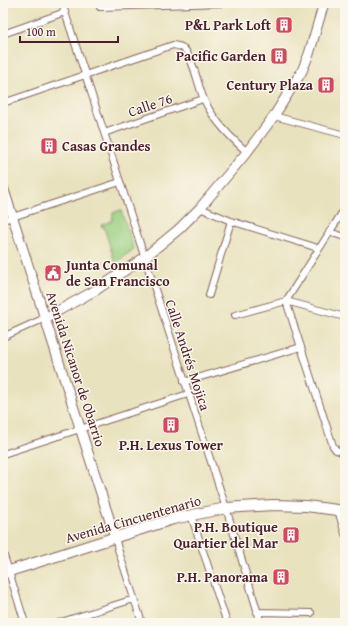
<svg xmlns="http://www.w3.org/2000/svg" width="348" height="626" font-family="'Gentium Book Plus',serif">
  <rect width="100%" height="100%" fill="#fbf7ec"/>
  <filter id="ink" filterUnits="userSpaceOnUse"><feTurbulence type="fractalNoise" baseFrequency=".025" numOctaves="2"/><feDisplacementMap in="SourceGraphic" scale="8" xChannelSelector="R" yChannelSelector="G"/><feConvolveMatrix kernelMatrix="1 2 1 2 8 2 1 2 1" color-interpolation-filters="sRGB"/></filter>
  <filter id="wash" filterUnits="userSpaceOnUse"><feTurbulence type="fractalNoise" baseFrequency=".012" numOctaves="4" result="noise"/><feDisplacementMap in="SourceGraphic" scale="16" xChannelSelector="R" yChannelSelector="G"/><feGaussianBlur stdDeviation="0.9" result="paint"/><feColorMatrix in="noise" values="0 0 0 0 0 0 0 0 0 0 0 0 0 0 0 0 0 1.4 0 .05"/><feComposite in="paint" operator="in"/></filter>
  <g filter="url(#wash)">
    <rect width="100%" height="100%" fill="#e9e2be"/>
    <path fill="#9bd081" stroke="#727856" d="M121 210 134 249 115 263 104 227H102L101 225 112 221 113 213Z"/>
  </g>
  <g filter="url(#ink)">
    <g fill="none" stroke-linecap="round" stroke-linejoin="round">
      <g stroke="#82635e" stroke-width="8">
        <path id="street" d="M62 3 226 508 261 623
          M100 7 224 3
          M3 34 65 12
          M3 103 173 45C178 46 183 46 186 51 195 65 197 82 203 97 211 117 231 138 247 152
          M274 116 345 135
          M104 133 203 99
          M200 208 231 221 318 248
          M3 220 120 182
          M329 232 345 237
          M209 295 231 221
          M286 301 333 446 336 450 345 453
          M286 301 345 208
          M286 301 345 317
          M235 315 286 301
          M3 337 45 318
          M184 382 301 347
          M3 454 188 394
          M338 510 345 534
          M191 515 227 623
          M115 537 118 549 142 623
          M3 553 25 623
          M257 612 311 613
          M58 623 134 599"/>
      </g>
      <g stroke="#82635e" stroke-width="11">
        <path id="secondary" d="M3 187 115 537
          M45 318 96 290 145 257 179 229 200 208 247 152 274 116 302 71 309 54 324 3"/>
      </g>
      <g stroke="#82635e" stroke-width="12">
        <path id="primary" d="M3 573 173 519 226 508 273 505 306 506 345 511"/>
      </g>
      <use href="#street" stroke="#fff" stroke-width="6"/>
      <use href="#secondary" stroke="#fff" stroke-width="9"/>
      <use href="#primary" stroke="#fff" stroke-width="10"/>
    </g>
  </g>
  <defs>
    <g id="building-square" transform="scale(0.9)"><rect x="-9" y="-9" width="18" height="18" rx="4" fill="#d1495b" stroke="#fbf7ec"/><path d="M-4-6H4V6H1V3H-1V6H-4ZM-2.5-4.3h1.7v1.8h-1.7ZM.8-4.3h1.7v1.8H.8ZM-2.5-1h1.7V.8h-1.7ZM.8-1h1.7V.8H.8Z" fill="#fff"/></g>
    <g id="civic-square" transform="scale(0.9)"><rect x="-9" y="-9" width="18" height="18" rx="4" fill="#d1495b" stroke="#fbf7ec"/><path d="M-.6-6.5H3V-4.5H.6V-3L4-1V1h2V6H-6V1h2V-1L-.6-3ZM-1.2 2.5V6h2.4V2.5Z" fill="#fff"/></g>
  </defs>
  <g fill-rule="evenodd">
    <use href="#building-square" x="284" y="25"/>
    <use href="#building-square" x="279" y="56"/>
    <use href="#building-square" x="326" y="85"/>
    <use href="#building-square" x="49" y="146"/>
    <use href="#civic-square" x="53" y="273"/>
    <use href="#building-square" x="171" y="425"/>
    <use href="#building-square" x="291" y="535"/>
    <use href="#building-square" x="281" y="577"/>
  </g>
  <g text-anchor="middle" stroke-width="3" stroke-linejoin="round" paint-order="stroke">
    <g font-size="14" font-weight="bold" fill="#4a1f2b" stroke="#fbf7ec" text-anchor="end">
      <text x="271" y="30">P&amp;L Park Loft</text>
      <text x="266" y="61">Pacific Garden</text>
      <text x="313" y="90">Century Plaza</text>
      <text x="62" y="151" text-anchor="start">Casas Grandes</text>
      <text x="66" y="270" text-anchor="start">Junta Comunal<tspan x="66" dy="16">de San Francisco</tspan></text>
      <text x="171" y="450" text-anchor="middle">P.H. Lexus Tower</text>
      <text x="278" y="532">P.H. Boutique<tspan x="278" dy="16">Quartier del Mar</tspan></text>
      <text x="268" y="582">P.H. Panorama</text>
    </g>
    <g font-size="14" fill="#4a1f2b" stroke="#fbf7ec">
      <text transform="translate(150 105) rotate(-19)" y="5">Calle 76</text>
      <text transform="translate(188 355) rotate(72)" y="5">Calle Andrés Mojica</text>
      <text transform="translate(76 369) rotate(72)" y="5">Avenida Nicanor de Obarrio</text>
      <text transform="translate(133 519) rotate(-16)" y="5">Avenida Cincuentenario</text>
    </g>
  </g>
  <rect width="348" height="626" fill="none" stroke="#fbf7ec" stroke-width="16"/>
  <path d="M20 36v6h98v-6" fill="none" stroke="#4a1f2b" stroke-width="2"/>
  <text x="26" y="36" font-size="12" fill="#4a1f2b" stroke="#fbf7ec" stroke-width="3" paint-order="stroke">100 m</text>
</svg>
